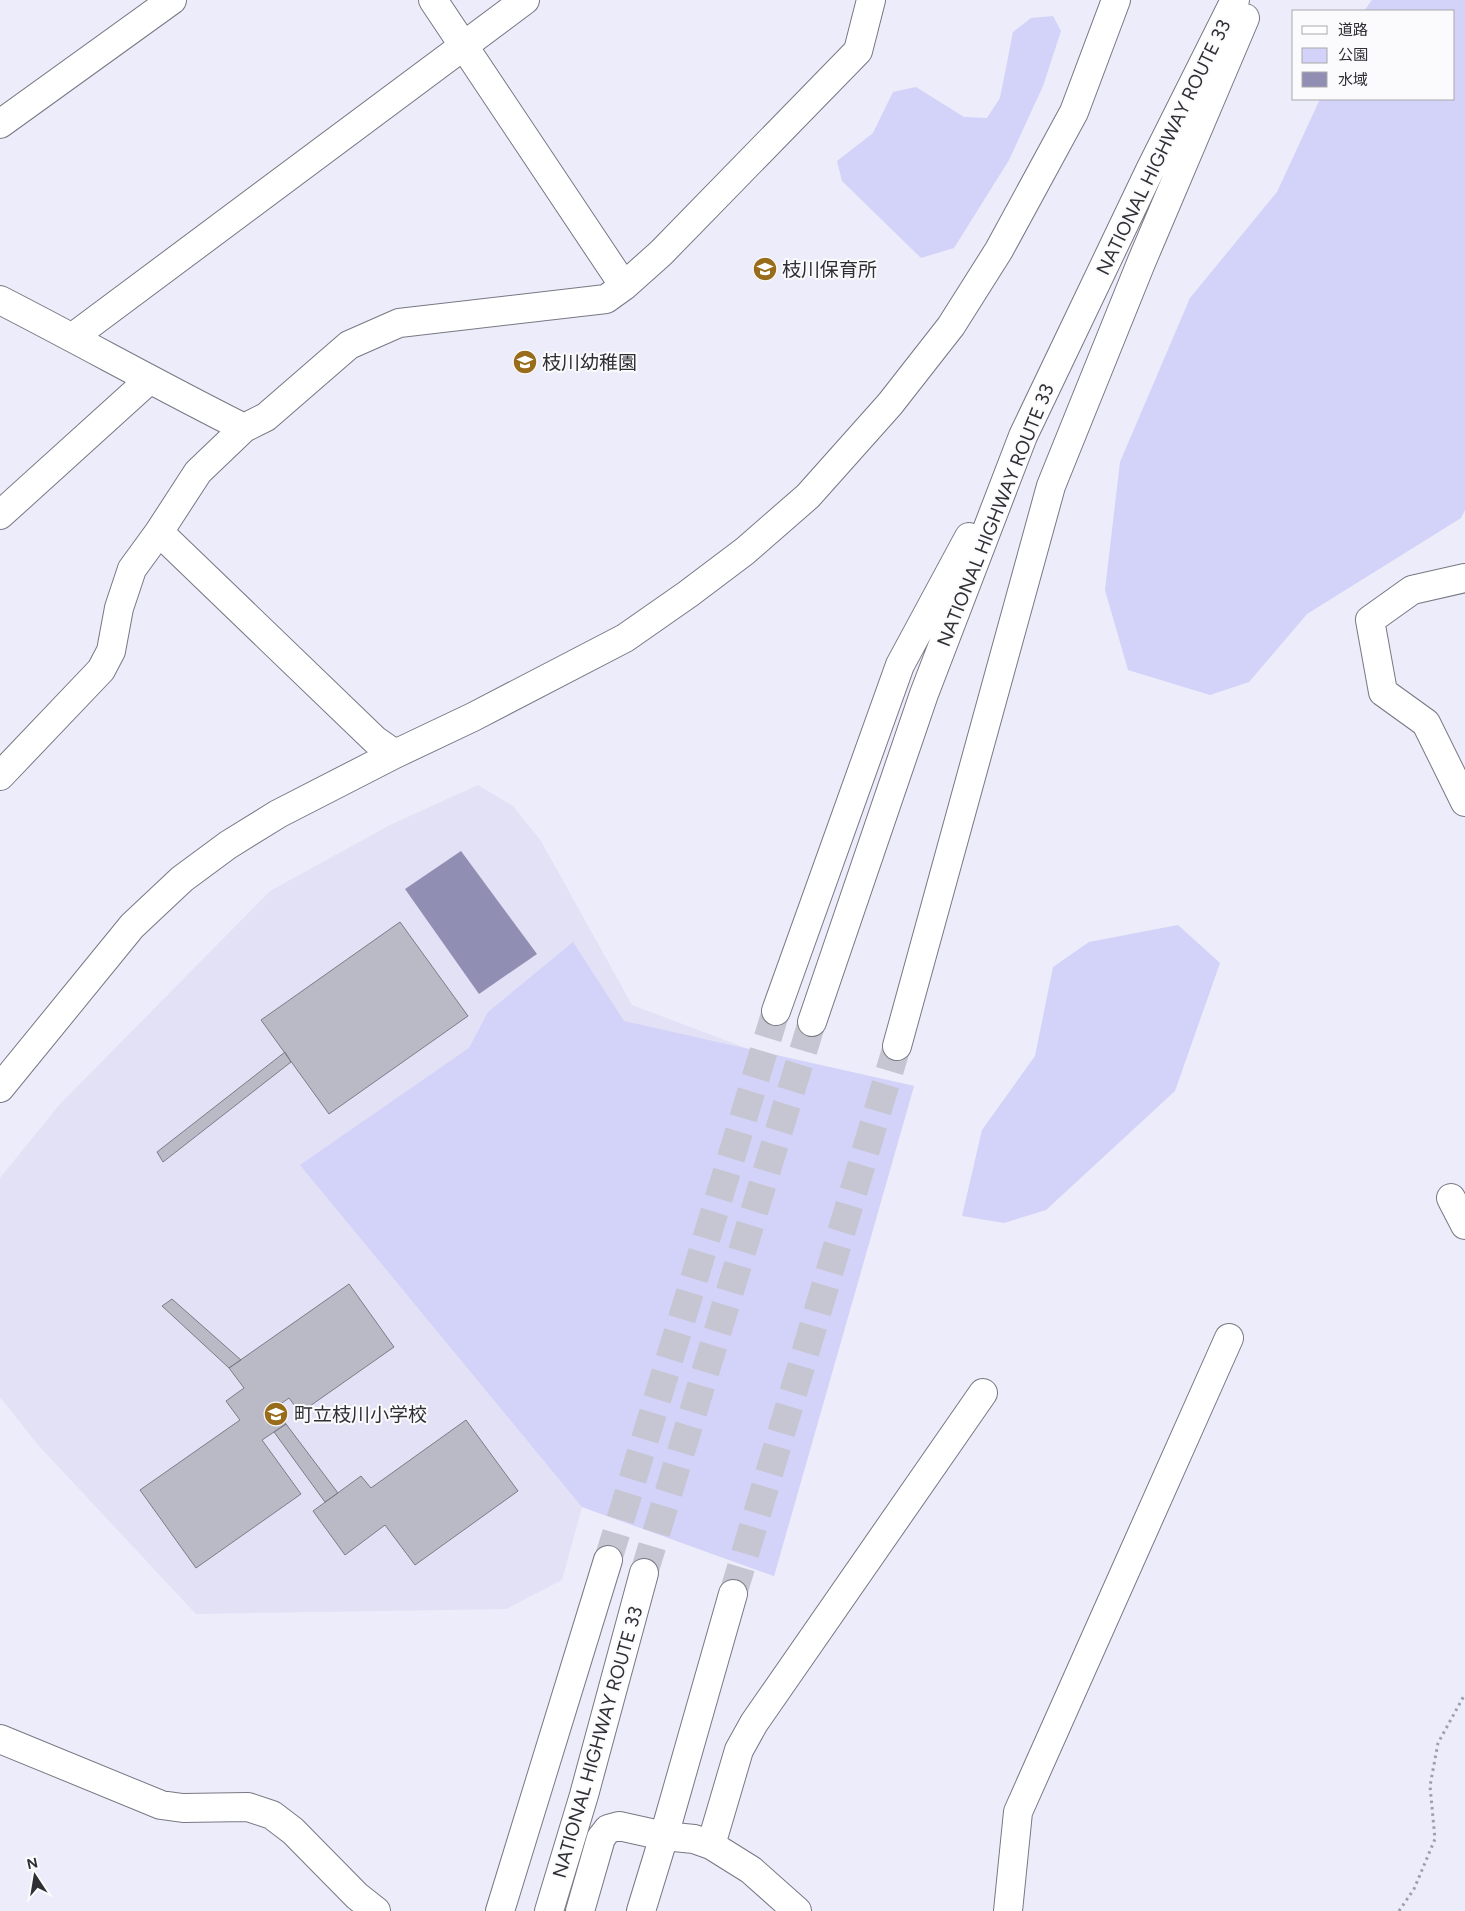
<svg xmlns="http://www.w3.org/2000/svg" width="1465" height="1911" font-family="Figtree,'Noto Sans JP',sans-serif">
  <rect width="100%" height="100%" fill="#ececfa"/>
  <path fill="#e2e1f6" d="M478 785 513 806 541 841 632 1005 746 1048 914 1086 774 1576 582 1507 562 1580 506 1609 196 1614 39 1446 0 1397V1178L60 1104 270 891 390 825Z"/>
  <path fill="#d3d2f8" d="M1372 0H1465V510L1461 518 1307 614 1249 682 1210 695 1128 670 1105 590 1120 462 1190 298 1277 192 1320 99H1454V11H1364Z
    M1053 16 1061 31 1043 86 1009 160 954 248 921 258 842 181 837 161 873 133 893 92 916 87 964 117 987 118 1000 98 1013 32 1031 18Z
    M1178 925 1220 963 1175 1091 1046 1210 1004 1223 962 1216 982 1130 1035 1056 1053 967 1089 942Z
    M573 942 624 1021 914 1086 774 1576 582 1507 300 1165 469 1048 488 1012Z"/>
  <path fill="#908eb3" d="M461 851 537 954 479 994 405 889Z"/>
  <path fill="#babac7" stroke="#7c7c88" d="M400 922 468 1016 329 1114 261 1020Z
    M285 1052 291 1062 163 1162 157 1152Z
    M349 1284 394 1347 300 1413 289 1398 275 1408 286 1424 262 1440 301 1494 196 1568 140 1490 240 1420 226 1401 244 1388 229 1368Z
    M172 1299 241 1360 229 1368 162 1306Z
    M466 1420 518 1491 415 1565 385 1525 345 1555 313 1511 361 1476 371 1488Z
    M286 1424 338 1493 325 1502 274 1432Z"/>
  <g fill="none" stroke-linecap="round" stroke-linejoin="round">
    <path stroke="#c6c6d2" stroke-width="28" stroke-dasharray="28 14" stroke-linecap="butt" d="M608 1560 776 1011
      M644 1573 812 1022
      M733 1594 897 1046"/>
    <g stroke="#787884" stroke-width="30">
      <path id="minor" d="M433 0 624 286
        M0 124 172 0
        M0 300C82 342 162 387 244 428
        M73 337 525 0
        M0 515 149 380
        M1465 578 1412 590 1370 620 1383 692 1426 723 1465 802
        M395 754 375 740 159 532 198 472 244 428 266 417 349 345 399 323 606 299 624 286 661 253 858 51 871 0
        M0 776 101 670 111 651 119 608 132 569 159 532
        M0 1088 132 926 182 879 228 845 278 814 395 754 473 717 625 638 688 594 745 551 808 496 890 404 951 326 999 250 1074 112 1116 0
        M1451 1198 1465 1225
        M0 1739 161 1805 183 1808 248 1807 272 1815 293 1831 357 1896 376 1911
        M711 1845 739 1750 754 1723 983 1393
        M580 1911 601 1838 608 1829 619 1826 664 1836 694 1839 711 1845 751 1870 797 1911
        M1008 1911 1018 1812 1229 1338"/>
    </g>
    <g stroke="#787884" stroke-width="30">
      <path id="highway" d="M776 1011 900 665 969 537
        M812 1022 924 694 1023 436 1150 170 1235 0
        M897 1046 1051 486 1141 263 1245 18
        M500 1911 608 1560
        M549 1911 584 1795 644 1573
        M641 1911 664 1836 733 1594"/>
    </g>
    <path stroke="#9f9faa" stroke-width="3" stroke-dasharray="2.5 4" stroke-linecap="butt" d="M1399 1911 1414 1889 1435 1839 1430 1786 1438 1743 1465 1694"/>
    <use href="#minor" stroke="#fff" stroke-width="28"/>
    <use href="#highway" stroke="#fff" stroke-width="28"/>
  </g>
  <defs>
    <g id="school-disc" transform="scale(1.25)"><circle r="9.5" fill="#996c1b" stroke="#fbfbfd"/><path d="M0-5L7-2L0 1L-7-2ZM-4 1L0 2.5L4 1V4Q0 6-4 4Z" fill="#fff"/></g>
  </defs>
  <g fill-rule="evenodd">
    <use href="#school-disc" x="765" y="269"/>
    <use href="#school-disc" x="525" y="362"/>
    <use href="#school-disc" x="276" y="1414"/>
  </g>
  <g text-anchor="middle" stroke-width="4" stroke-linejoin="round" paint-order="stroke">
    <g font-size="19" fill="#2f2f34" stroke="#fbfbfd">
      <text transform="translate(1163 147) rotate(-64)" y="7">NATIONAL HIGHWAY ROUTE 33</text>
      <text transform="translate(995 515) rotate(-68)" y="7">NATIONAL HIGHWAY ROUTE 33</text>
      <text transform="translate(597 1742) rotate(-74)" y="7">NATIONAL HIGHWAY ROUTE 33</text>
    </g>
    <g font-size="19" fill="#2f2f34" stroke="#fbfbfd" text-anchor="start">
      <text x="782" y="276">枝川保育所</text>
      <text x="542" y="369">枝川幼稚園</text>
      <text x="294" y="1421">町立枝川小学校</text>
    </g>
  </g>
  <rect x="1292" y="10" width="162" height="90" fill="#fbfbfd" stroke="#a9a9ad"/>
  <rect x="1302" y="26" width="25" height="8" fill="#ffffff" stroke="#a9a9ad"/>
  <text x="1338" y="35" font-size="15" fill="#2f2f34">道路</text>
  <rect x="1302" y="48" width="25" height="15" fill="#d3d2f8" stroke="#a9a9ad"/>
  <text x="1338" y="60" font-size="15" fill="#2f2f34">公園</text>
  <rect x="1302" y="72" width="25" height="15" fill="#908eb3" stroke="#a9a9ad"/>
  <text x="1338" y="85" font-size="15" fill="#2f2f34">水域</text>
  <g transform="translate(35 1876) rotate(348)" stroke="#fbfbfd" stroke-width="4" paint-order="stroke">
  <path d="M0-4L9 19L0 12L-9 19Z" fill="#2f2f34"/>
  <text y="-8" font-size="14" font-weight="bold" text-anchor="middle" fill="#2f2f34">N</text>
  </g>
</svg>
